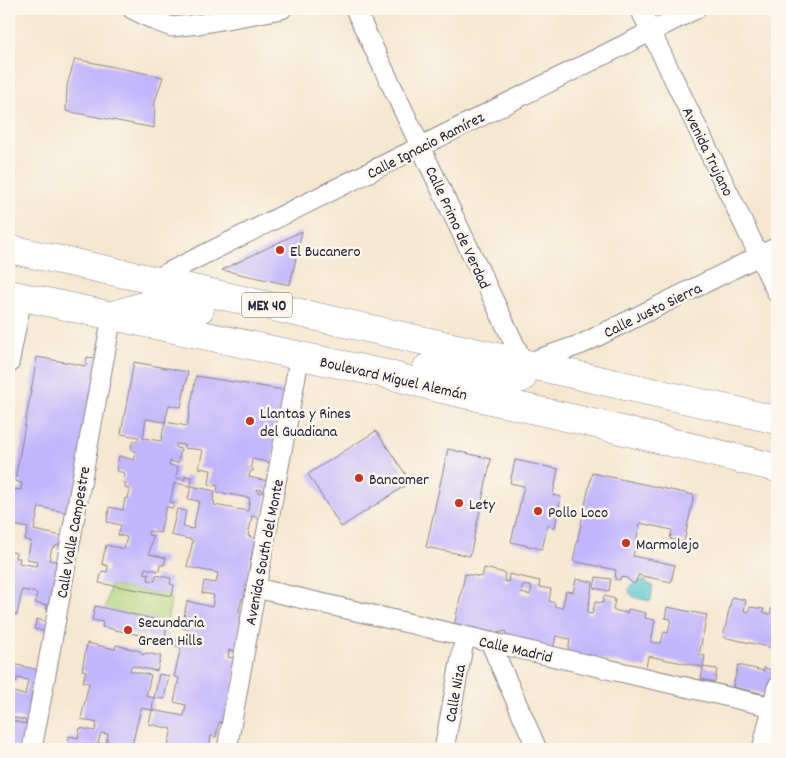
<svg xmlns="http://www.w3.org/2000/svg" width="786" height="758" font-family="Dekko,sans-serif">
  <rect width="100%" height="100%" fill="#fbf7ec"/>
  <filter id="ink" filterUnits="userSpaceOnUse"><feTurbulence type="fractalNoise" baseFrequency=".02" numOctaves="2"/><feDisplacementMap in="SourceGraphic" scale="10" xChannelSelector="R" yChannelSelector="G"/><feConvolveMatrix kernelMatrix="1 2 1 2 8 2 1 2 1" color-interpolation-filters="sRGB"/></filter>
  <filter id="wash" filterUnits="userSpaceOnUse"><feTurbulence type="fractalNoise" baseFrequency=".0096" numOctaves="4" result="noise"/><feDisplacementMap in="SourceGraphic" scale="20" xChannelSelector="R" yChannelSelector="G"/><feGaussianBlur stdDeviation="1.12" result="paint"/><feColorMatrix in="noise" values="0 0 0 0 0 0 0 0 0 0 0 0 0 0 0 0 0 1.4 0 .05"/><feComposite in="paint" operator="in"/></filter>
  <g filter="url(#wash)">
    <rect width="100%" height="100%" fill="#f5e7d0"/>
    <path fill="#b0d179" stroke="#697a5a" d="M110 585 172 596 167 622 105 609Z"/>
    <path fill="#59c6cf" stroke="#3e7485" d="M642 580H646L648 584 653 585 651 600 649 601C642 599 625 598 630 586 638 585 637 581 642 580Z"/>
    <g id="blocks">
      <path fill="#c1b5fd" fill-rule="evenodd" d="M75 59 163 77 155 101 154 128 66 111 67 85Z
        M302 231 290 285 222 270Z
        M37 357 86 366 87 357 101 359 75 514 39 507 34 530 62 536 60 544 52 548 49 560 61 562 54 611 46 609 47 605 35 603 37 593 22 590 17 615 9 613V551L16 553 15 558H20L19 563 36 566 37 561 27 559 31 541 25 540 28 528 9 524V508L12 489 21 490 22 483 15 481Z
        M134 362 188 372 181 407 169 405 165 422 146 419 143 438 161 441 165 422 187 426 196 376 284 390 272 463 252 459 251 467 254 470 250 472 249 477 268 481 267 491 257 489V492L266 493 262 518 252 516 248 536 259 539 256 553 252 552 249 570 255 571 249 599 242 598 239 612 248 614 240 652 229 650 228 657 239 659 225 724 219 722 216 737 211 736 209 749H167L172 729 149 724 152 710 141 708 131 749H66L69 736 78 738 80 728 95 731 97 723 81 719 89 683 83 682 86 671 82 670 87 643 115 649 116 645 140 651 143 655 146 653 161 656 157 671 131 666 130 671 151 675 146 696 154 698 152 710 184 716 186 705 174 702 179 678 174 677 181 647 163 643 164 640 149 637 147 634 143 636 102 627 103 622 92 620 95 606 167 622 165 638 186 642 188 629 182 628 187 601 212 607 214 595 202 593 204 581 216 583 218 573 187 567 193 540 171 535 177 509 186 511 183 527 193 529 199 501 188 499 191 486 215 491 213 501 215 502 214 505 248 511 250 498 217 492 218 486 209 484 211 470 199 468 203 450 184 448V445L176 444V448L181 449 178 463 170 461 169 465 178 467 176 478 185 480V476L192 477 191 486 174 483 170 503H174L173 508 166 507 160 533 149 531 148 535 153 536 149 554 166 558 164 565H160L159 571 145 568 144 573 149 574 148 580 155 581 156 575 171 578 170 584 174 585 172 596 99 583 102 571 107 572 108 566 102 564 106 545 124 549 127 537 118 535 121 525 107 522 109 507 123 510 125 498 128 499 130 490 125 488 126 483H123L125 473 116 471 119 456 134 460 136 451 132 450 131 445 134 441H138L139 437 121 434ZM101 733 108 734 106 745 98 743Z
        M376 431 411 482 341 527 308 474Z
        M448 449 491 459 470 556 426 547Z
        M515 460 558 469 553 495 561 497 555 527 548 525 542 549 511 542 524 486 510 483Z
        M592 473 694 495 684 542 670 539 672 530 640 523 633 556 675 565 671 582 638 575 636 582 633 584 627 578 620 577V580L615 579 616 570 573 561Z
        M484 568 505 573 504 581 508 582 509 574 540 581 539 587 551 589 549 601 555 603 554 606 562 608 566 591 573 592 576 579 593 582 587 613 592 614 595 602 603 603 604 596 615 599 613 610 627 613 628 609 646 613 645 618 655 620 651 642 656 643H661L664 632 668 633 671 619 665 618 667 607 707 615 699 655 705 656 703 667 717 669 715 682 701 679 703 667 648 656 646 668 568 653 570 639 556 636 553 650 504 639 506 631 498 633 491 630 490 636 454 627 465 574 482 577ZM523 585 532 587 530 595 521 593Z
        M596 577 611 579 609 591 594 588Z
        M732 597 746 600 744 611 749 612 750 607 764 609 763 612 770 614 772 607 777 608V649L723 637Z
        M37 619 55 624 53 633 34 629Z
        M9 663 47 672 35 749 23 747 22 749H10L11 744 9 743V720L25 724 26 720 9 717V691L25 695 28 680 17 678 16 682 12 681 9 690Z
        M738 665 764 671V668L777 671V677L773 696 733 687Z
        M159 674 169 676 164 699 154 698Z"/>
    </g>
  </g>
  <g filter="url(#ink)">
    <use href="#blocks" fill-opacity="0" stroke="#8c8486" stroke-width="1"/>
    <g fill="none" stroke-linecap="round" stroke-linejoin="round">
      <g stroke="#8c8486" stroke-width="21">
        <path id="street" d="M132 9 156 21 172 27 199 24 282 9
          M355 9 524 364 582 344 777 247
          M640 9 777 293
          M153 280 696 9
          M9 364 22 297
          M256 588 777 708
          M490 642 537 749
          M32 749 112 316
          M227 749 256 588 300 355
          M444 749 465 636
          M762 749 777 687"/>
      </g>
      <g stroke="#8c8486" stroke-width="29">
        <path id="highway" d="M9 249 153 280 777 420
          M9 294 386 374 438 388 588 422 777 468
          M113 315 157 302 167 301 200 309
          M427 368 509 381 522 378 524 364"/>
      </g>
      <use href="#street" stroke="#fff" stroke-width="19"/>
      <use href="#highway" stroke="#fff" stroke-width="28"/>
    </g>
  </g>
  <g fill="#c8321e" stroke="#fbf7ec" stroke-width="2">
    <circle cx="280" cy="250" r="5"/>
    <circle cx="250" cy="421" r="5"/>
    <circle cx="359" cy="478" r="5"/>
    <circle cx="459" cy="503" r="5"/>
    <circle cx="538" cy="511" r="5"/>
    <circle cx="626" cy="543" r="5"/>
    <circle cx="128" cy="630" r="5"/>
  </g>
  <g text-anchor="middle" stroke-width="5" stroke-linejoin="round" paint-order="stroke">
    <rect fill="#fbf7ec" stroke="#636270" stroke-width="1" x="242" y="292.5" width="50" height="25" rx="4"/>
    <g font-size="15" font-weight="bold" fill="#22223b">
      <text x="267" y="310">MEX 40</text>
    </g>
    <g font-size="16" fill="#22223b" stroke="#fbf7ec">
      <text transform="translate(425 144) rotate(-27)" y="6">Calle Ignacio Ramírez</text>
      <text transform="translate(709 151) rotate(64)" y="6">Avenida Trujano</text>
      <text transform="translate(459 227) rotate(65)" y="6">Calle Primo de Verdad</text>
      <text transform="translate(652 309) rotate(-26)" y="6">Calle Justo Sierra</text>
      <text transform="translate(394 377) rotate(13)" y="6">Boulevard Miguel Alemán</text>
      <text transform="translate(72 532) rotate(-80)" y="6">Calle Valle Campestre</text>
      <text transform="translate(263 552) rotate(-79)" y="6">Avenida South del Monte</text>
      <text transform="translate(516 648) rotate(13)" y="6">Calle Madrid</text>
      <text transform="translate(454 693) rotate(-80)" y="6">Calle Niza</text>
    </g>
    <g font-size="16" fill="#22223b" stroke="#fbf7ec" text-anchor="start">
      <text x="290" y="256">El Bucanero</text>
      <text x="260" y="418">Llantas y Rines<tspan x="260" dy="18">del Guadiana</tspan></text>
      <text x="369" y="484">Bancomer</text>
      <text x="469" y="509">Lety</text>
      <text x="548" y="517">Pollo Loco</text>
      <text x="636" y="549">Marmolejo</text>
      <text x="138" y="627">Secundaria<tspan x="138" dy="18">Green Hills</tspan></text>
    </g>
  </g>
  <rect width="786" height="758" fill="none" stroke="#fbf7ec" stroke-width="30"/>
</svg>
